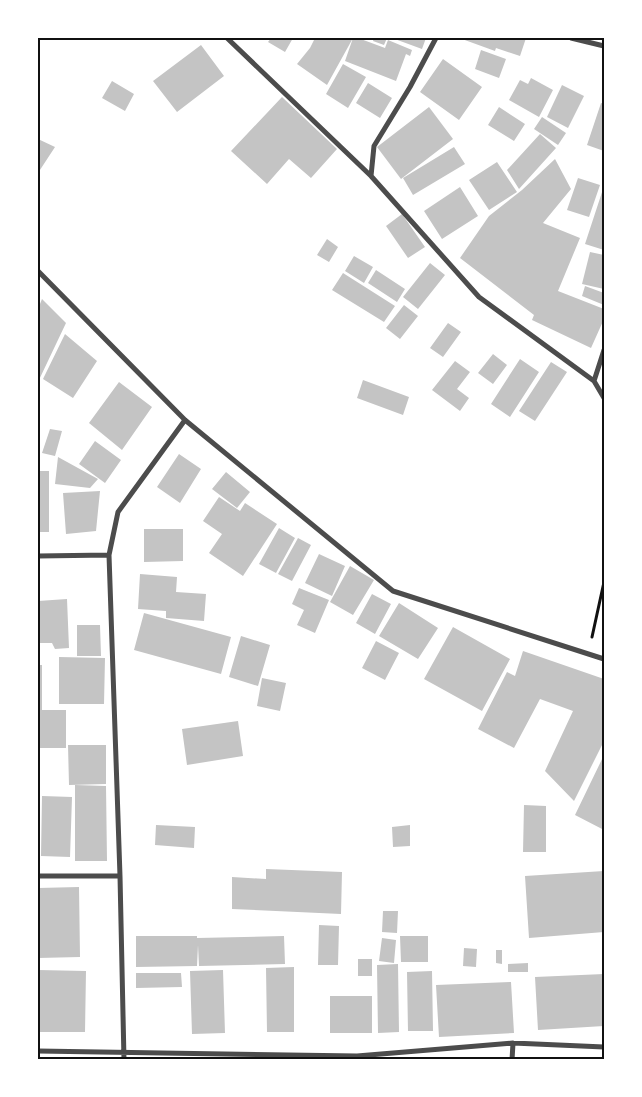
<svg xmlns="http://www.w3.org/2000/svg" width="642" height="1097" font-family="'Open Sans',sans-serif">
  <rect width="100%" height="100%" fill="#fff"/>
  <path fill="#c4c4c4" d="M271 38H293L285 52 268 42Z
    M315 38H353L327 85 297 64 310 48Z
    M353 38H358L385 48 388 40 412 50 410 56 406 54 396 81 345 61Z
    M374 38H387L384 45 373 41Z
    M392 38H426L422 49Z
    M463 38H526L520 56 496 48 495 51 462 39Z
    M201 45 224 76 177 112 153 81Z
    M481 50 506 59 499 78 475 69Z
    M443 59 482 87 459 120 420 92Z
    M343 64 366 77 348 108 326 94Z
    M531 78 553 90 539 117 509 100 520 80 528 84Z
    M112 81 134 94 125 111 102 98Z
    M368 83 392 98 380 118 356 103Z
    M562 85 584 96 568 128 547 117Z
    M282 97 337 149 311 178 289 159 267 184 231 151Z
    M601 103 604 104V151L587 145Z
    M429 107 453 139 401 179 377 147Z
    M499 107 525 124 514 141 488 125Z
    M542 117 566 133 558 145 534 129Z
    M540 134 556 148 519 189 507 170Z
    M38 139 55 147 38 173Z
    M454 147 465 164 413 195 403 178Z
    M555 159 571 189 543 223 580 238 558 291 604 309V319L591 348 532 320 534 315 460 258 489 216 522 190Z
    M497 162 517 192 489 210 469 180Z
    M578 178 600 185 589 217 567 210Z
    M604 186V250L585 244Z
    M460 187 478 216 442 239 424 211Z
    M402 214 425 247 408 258 386 226Z
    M327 239 338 247 329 262 317 255Z
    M590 252 604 255V289L582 284Z
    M354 256 373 267 364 283 345 271Z
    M430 263 445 275 418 309 403 297Z
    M376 270 405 289 397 302 368 283Z
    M343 273 395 306 384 322 332 290Z
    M585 286 604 293V305L582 296Z
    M42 299 66 323 38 382V309Z
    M404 305 418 316 400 339 386 328Z
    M448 323 461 332 443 357 430 348Z
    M65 334 97 361 73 398 43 379Z
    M493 354 507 365 493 384 478 373Z
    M520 359 539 372 510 417 491 404Z
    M455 361 470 372 457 389 469 398 460 411 432 390Z
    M551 362 567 372 535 421 519 411Z
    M363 380 409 397 403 415 357 398Z
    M119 382 152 407 122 450 89 423Z
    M50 429 62 431 55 456 42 453Z
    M95 441 121 460 105 483 79 464Z
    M179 454 201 469 180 503 157 487Z
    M58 457 98 479 90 488 55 484Z
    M38 471H49V532H38Z
    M226 472 250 492 237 508 212 489Z
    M100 491 96 531 66 534 63 493Z
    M219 497 240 511 245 503 277 524 243 576 209 553 222 534 203 521Z
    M279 528 295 538 276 573 259 564Z
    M144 529H183V561L144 562Z
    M298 538 311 545 292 581 278 574Z
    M319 554 345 566 332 596 305 583Z
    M350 566 374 580 353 615 330 602Z
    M140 574 177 577 176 592 206 594 204 621 166 618V611L138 609Z
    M299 588 329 600 315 633 297 625 304 610 292 604Z
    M372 594 391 604 375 634 356 623Z
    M67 599 69 648 55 649 52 643H38V601Z
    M399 603 438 628 418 659 379 636Z
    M144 613 231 637 221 674 134 650Z
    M77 625H100L101 656H77Z
    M453 627 510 659 482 711 424 679Z
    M241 636 270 645 258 686 229 677Z
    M376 641 399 653 385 680 362 668Z
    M523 651 604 679V741L574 801 545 771 573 711 540 699 514 748 478 729 507 672 515 676Z
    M59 657 105 658 104 704H59Z
    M38 665H42V710H66V748H38Z
    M262 678 286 683 280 711 257 706Z
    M238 721 243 756 187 765 182 729Z
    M68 745H106V784L69 785Z
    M604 755V830L575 815Z
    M75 785 106 786 107 861H75Z
    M42 796 72 797 70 857 41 856Z
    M524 805 546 806V852H523Z
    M156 825 195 827 194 848 155 845Z
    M410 825V846L393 847 392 827Z
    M266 869 342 872 341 914 232 909V877L266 879Z
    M604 871V932L529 938 525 876Z
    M79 887 80 957 38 958V888Z
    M383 911H398L397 933 382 932Z
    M319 925 339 926 338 965H318Z
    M136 936H197V938L284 936 285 964 199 966 198 945 197 966 136 967Z
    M400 936H428V962H401Z
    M382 938 396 940 394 963 379 961Z
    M464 948 477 949 476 967 463 966Z
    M496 950H502V964L496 963Z
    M358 959H372V976H358Z
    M528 963V972H508V964Z
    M398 964 399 1032 378 1033 377 965Z
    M294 967V1032H267L266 968Z
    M38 970 86 971 85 1032H38Z
    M223 970 225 1033 192 1034 190 971Z
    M432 971 433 1031H408L407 972Z
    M136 973H181L182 987 136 988Z
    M604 974V1026L538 1030 535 977Z
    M511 982 514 1033 439 1037 436 985Z
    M330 996H372V1033H330Z"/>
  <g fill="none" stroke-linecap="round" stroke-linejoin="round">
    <path stroke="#111" stroke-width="3" d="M592 637 604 582"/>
    <path stroke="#4c4c4c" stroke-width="5" d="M227 38 371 176 479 297 594 381 604 350
      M571 38 604 46
      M371 176 374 146 410 87 436 38
      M38 271 185 420 393 591 604 659
      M594 381 604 398
      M38 556 109 555
      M38 876H120
      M38 1051 357 1056 513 1043 604 1047
      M124 1060 120 876 109 555 118 512 185 420
      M512 1060 513 1043"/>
  </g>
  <rect width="642" height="1097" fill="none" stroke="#ffffff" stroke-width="78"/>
  <rect x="39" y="39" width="564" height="1019" fill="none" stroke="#111" stroke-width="2"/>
</svg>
